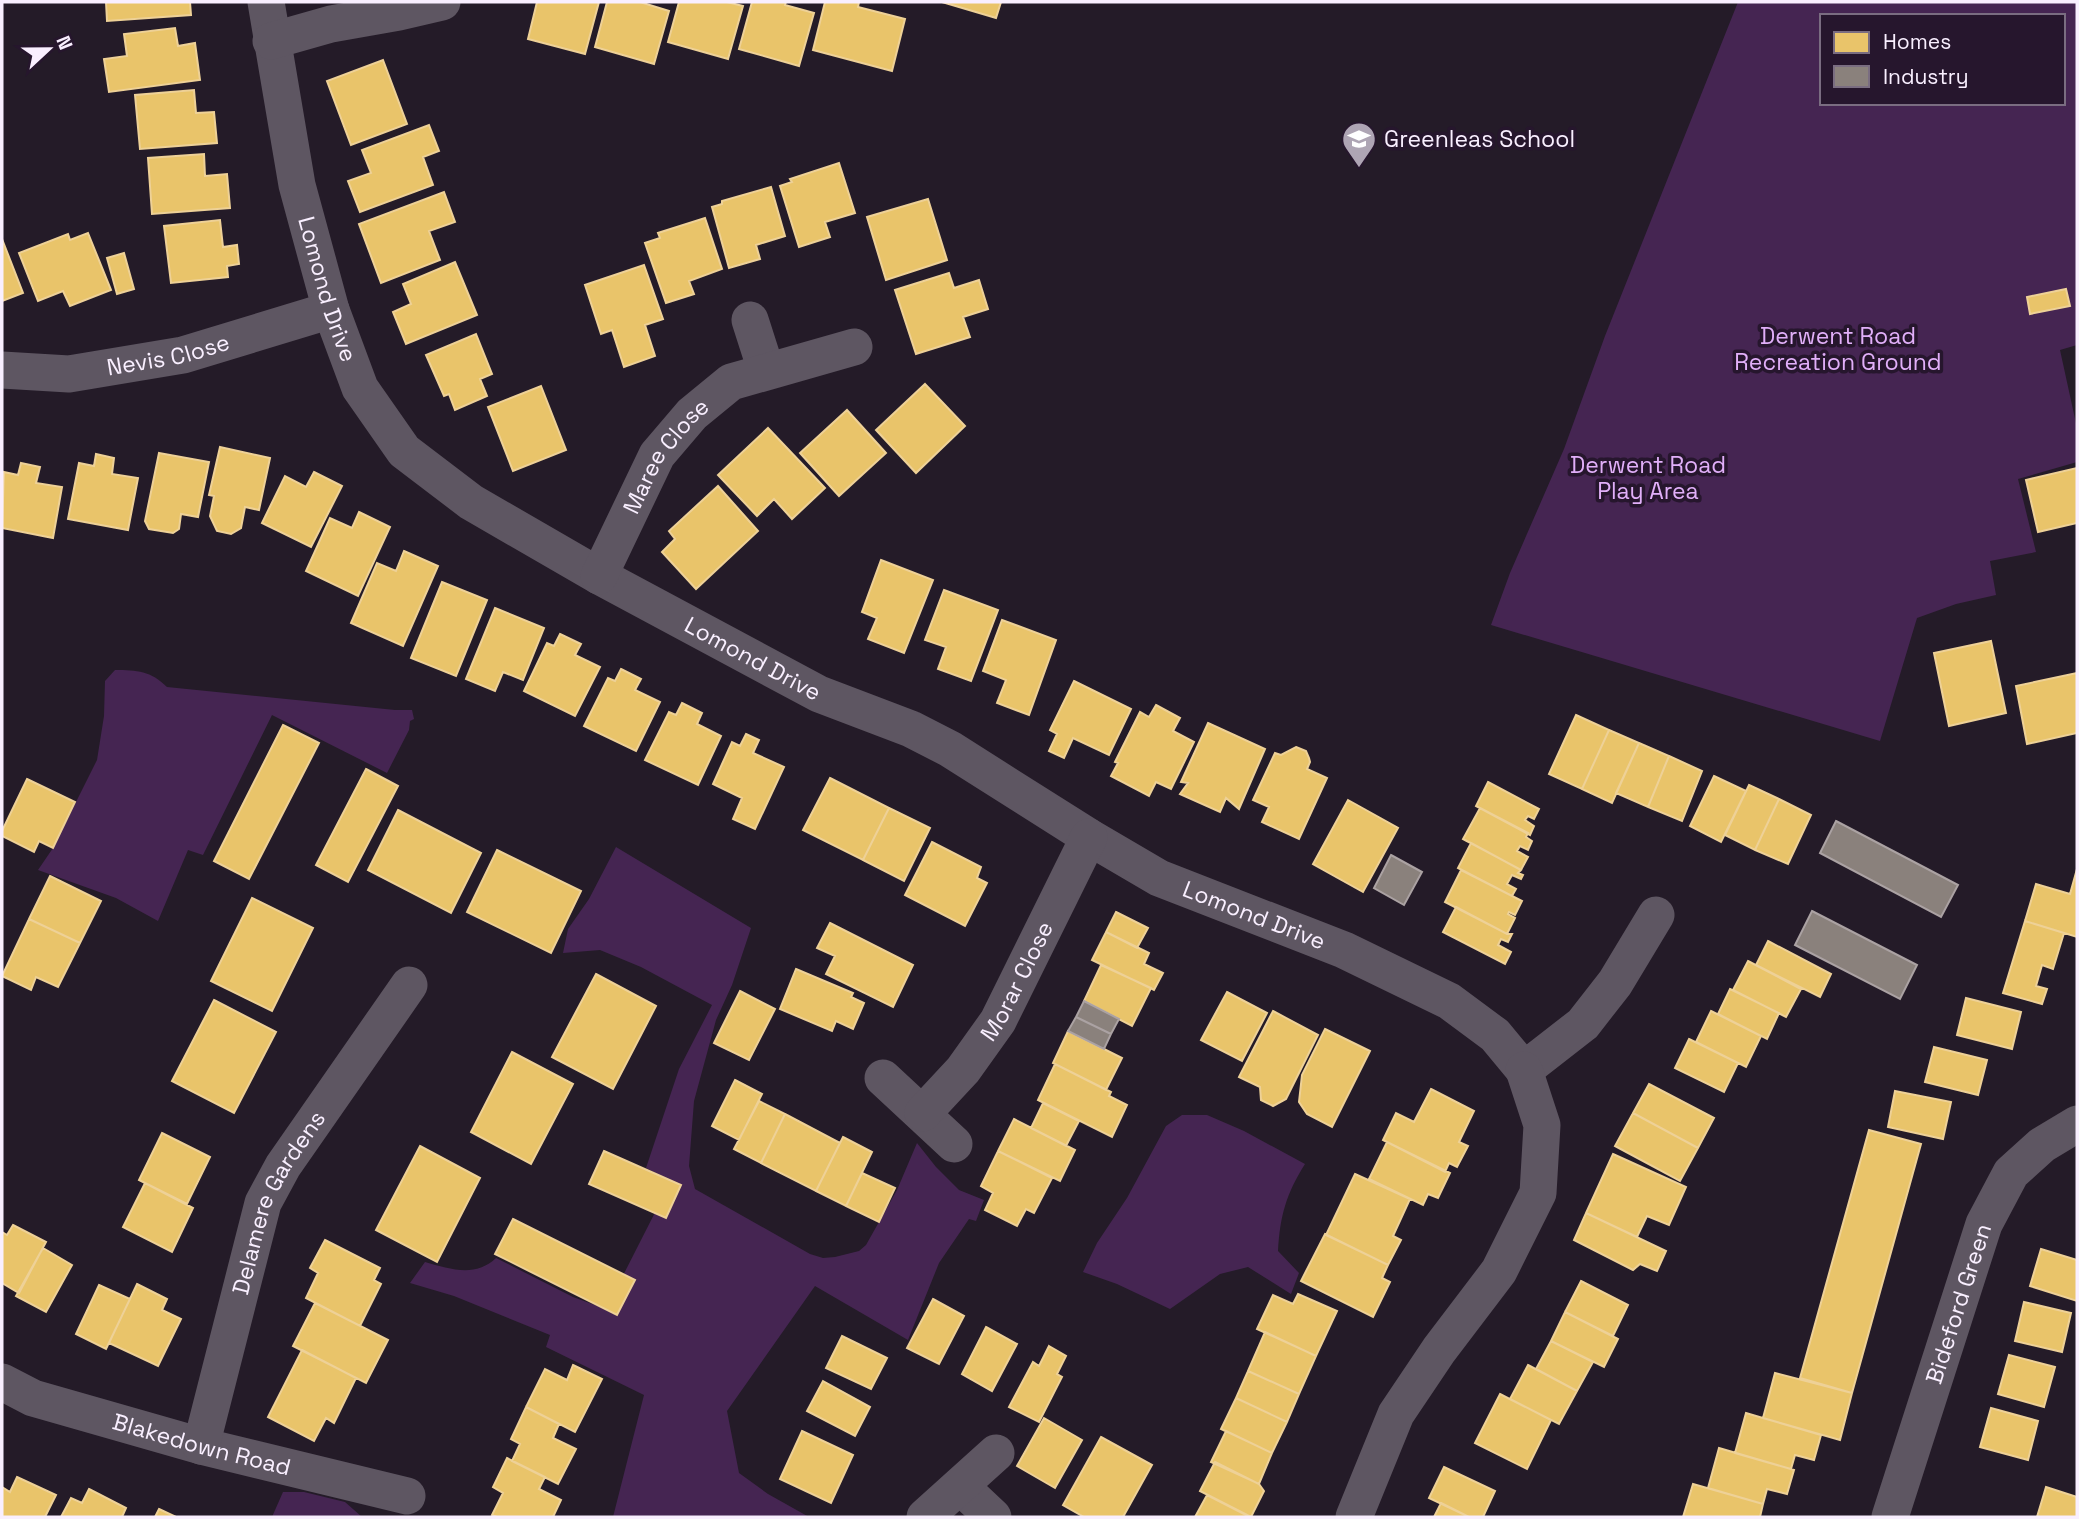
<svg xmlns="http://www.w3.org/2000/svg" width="2079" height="1519" font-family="'Space Grotesk',sans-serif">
  <rect width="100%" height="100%" fill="#241b28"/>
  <path fill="#452552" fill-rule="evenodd" d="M1738 2H2077V345L2060 350 2077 428V462L2018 479 2036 552 1990 561 1996 595 1956 604 1917 618 1880 741 1491 625 1510 573 1564 449 1605 336ZM1822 16H2063V103H1822Z
    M115 670C137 670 151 671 167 687L395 710H412L414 719 410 721 409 730 387 773 272 715 203 855 188 850 158 921 116 898 38 870 53 848 97 760 104 716 105 681Z
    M616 847 751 928 732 985 716 1020 694 1101 689 1166 695 1189 810 1254 823 1258 835 1257 859 1251 866 1245 897 1190 917 1143 936 1167 959 1190 984 1200 976 1221 969 1219 939 1263 908 1340 815 1286 727 1411 739 1473 768 1494 809 1517H613L644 1395 546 1347 550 1335 454 1296 410 1283 425 1262C450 1269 475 1278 496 1258L573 1297 606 1309 671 1181 646 1168 679 1069 712 1005 641 967 600 950 563 953 568 929 589 899Z
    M1182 1115H1207L1244 1131 1305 1164C1286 1194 1280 1216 1278 1251L1299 1273 1291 1294 1248 1267 1220 1274 1170 1309 1117 1284 1083 1272 1097 1243 1127 1198 1166 1126Z
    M283 1492H304L345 1502 362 1517H272Z"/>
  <path fill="#e9c46a" stroke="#eed197" stroke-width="2" d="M106 2H190L191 15 107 21Z
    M537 2H599L585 54 528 39Z
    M607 2H640L669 11 654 64 595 47Z
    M679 2H727L743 6 728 59 668 42Z
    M752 2H786L785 5 814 13 799 66 739 49Z
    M825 2H859L858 7 905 19 892 71 813 50Z
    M942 2H1001L996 18Z
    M175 28 178 46 195 43 200 80 109 92 104 59 127 56 124 34Z
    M383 60 407 124 351 145 327 81Z
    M194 90 196 113 214 112 217 143 140 149 135 95Z
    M429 125 439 151 423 157 433 185 360 212 348 181 371 173 362 150Z
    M204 154 205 176 227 174 230 208 152 214 148 158Z
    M839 163 855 213 825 222 830 237 799 247 780 186 792 182 790 179Z
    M771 187 785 236 756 245 760 259 729 268 712 207 722 204V201Z
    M444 192 455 222 429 231 440 260 381 283 359 224Z
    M928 199 947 260 886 280 867 217Z
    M705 218 722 269 689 281 694 294 666 303 645 243 660 238 658 233Z
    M220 220 223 247 237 245 239 264 227 266 228 277 171 283 164 226Z
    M88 233 111 290 70 306 63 291 38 301 19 253 68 234 70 240Z
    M2 239 23 293 2 301Z
    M124 253 134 289 117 294 107 258Z
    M455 262 477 315 406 344 393 312 411 304 403 284Z
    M644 265 663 319 645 325 655 356 624 367 612 330 601 334 585 285Z
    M949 273 954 288 979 280 988 309 963 317 970 337 916 354 895 290Z
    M2066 289 2070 306 2030 314 2027 297Z
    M476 334 492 374 480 379 487 396 455 410 449 394 444 396 426 355Z
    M925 384 965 426 916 473 876 430Z
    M541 386 566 450 513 471 488 407Z
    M847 410 886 453 839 496 800 453Z
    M768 428 825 488 792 519 774 499 757 516 718 475Z
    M220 447 270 458 259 510 245 507 241 528 231 534 217 531 210 516 214 496 209 495Z
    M159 453 209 462 198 517 181 514 179 529 173 533 149 529 145 521Z
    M96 454 114 458 112 474 138 478 128 530 68 519 79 463 94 466Z
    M21 463 40 467 36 483 62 487 53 538 2 528 4 472 18 475Z
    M2077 468V523L2038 532 2026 480Z
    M314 472 342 486 311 547 262 523 285 476 306 487Z
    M718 486 758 531 696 589 662 552 675 539 669 531Z
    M359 512 390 527 358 596 306 571 330 518 352 528Z
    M404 551 438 566 403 646 351 623 377 563 396 571Z
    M881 560 933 580 904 653 868 639 877 618 862 612Z
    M442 582 487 600 456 676 411 658Z
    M944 590 998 610 971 681 938 669 946 647 925 640Z
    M495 608 544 628 523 680 503 672 495 691 466 679Z
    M1002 620 1056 640 1029 715 997 703 1006 680 983 671Z
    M560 634 581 644 575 655 600 667 575 716 524 691 547 643 554 646Z
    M1991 641 2006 713 1949 726 1934 653Z
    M621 669 641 679 635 690 660 702 636 751 584 726 608 678 615 681Z
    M2077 673V733L2027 744 2016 686Z
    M1074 681 1131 709 1109 755 1073 738 1064 758 1049 751 1057 734 1050 730Z
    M682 703 702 713 697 724 721 736 698 785 645 760 669 712 676 715Z
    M1156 705 1180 718 1173 731 1194 742 1171 789 1156 782 1149 796 1111 776 1118 763 1115 762 1140 712 1149 717Z
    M1576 715 1609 730 1582 789 1549 774Z
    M1208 723 1265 749 1239 809 1226 798 1220 812 1180 794 1188 783 1181 782Z
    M283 725 319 743 249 879 214 861Z
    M1609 730 1639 743 1612 803 1582 789Z
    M746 734 759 740 753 753 784 767 755 829 733 819 742 798 713 784 732 742 740 746Z
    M1639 743 1669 756 1648 807 1616 793Z
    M1296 747 1306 751 1309 758 1310 762 1307 769 1327 778 1299 839 1262 822 1269 807 1253 800 1275 753 1281 755Z
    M1669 756 1702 771 1682 821 1648 807Z
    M366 769 398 786 348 882 316 865Z
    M1714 776 1746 791 1721 842 1690 826Z
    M830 778 889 808 863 860 803 830Z
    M27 779 75 802 53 848 39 841 34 852 2 836V831Z
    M1488 782 1539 809 1534 819 1528 816 1525 820 1534 826 1530 835 1476 806Z
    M1749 785 1779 799 1755 850 1725 835Z
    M1779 799 1811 815 1788 864 1755 850Z
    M1348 800 1398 828 1363 892 1313 864Z
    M889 808 930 828 904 881 863 860Z
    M1480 808 1528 833 1526 837 1532 841 1528 850 1520 846 1517 851 1528 857 1521 870 1463 839Z
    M398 810 481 853 451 913 368 870Z
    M932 842 981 867 977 878 987 883 965 926 905 895Z
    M1471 843 1521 870 1518 873 1523 875 1521 879 1512 875 1507 884 1516 889 1512 896 1458 868Z
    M497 850 581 891 551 953 467 912Z
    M2077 869V937L2025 921 2036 884 2070 894Z
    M1461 870 1522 901 1515 915 1509 912 1508 914 1515 918 1507 934 1445 902Z
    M50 876 101 901 80 943 29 919Z
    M252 898 313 928 272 1011 211 981Z
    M1456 907 1507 934H1512L1508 942 1501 939 1498 945 1511 952 1505 964 1443 932Z
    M1116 912 1148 928 1137 948 1106 932Z
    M29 919 80 943 58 987 36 977 31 990 2 976Z
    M2025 921 2064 933 2053 969 2042 965 2036 986 2047 989 2042 1004 2003 993Z
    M830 923 913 965 893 1007 826 974 835 956 817 948Z
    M1106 932 1149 953 1144 964 1163 973 1154 990 1092 960Z
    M1768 941 1831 974 1820 997 1756 965Z
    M1748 961 1801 989 1786 1017 1733 990Z
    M1101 965 1151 988 1132 1026 1084 1001Z
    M796 969 853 993 851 997 864 1003 853 1029 836 1021 832 1031 780 1009Z
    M596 974 656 1006 613 1089 552 1057Z
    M1730 989 1779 1013 1767 1039 1718 1014Z
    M740 991 775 1009 749 1060 714 1043Z
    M1227 992 1267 1013 1242 1061 1201 1040Z
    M1966 998 2021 1012 2012 1049 1957 1035Z
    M214 1000 276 1032 234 1113 172 1081Z
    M1273 1011 1318 1035 1286 1099 1273 1106 1261 1100 1260 1087 1239 1077Z
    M1711 1011 1761 1036 1746 1067 1696 1042Z
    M1325 1029 1370 1051 1332 1127 1307 1114 1299 1102 1302 1075Z
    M1068 1031 1122 1058 1106 1090 1053 1063Z
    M1689 1039 1738 1063 1724 1092 1675 1068Z
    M1934 1047 1987 1060 1978 1095 1925 1082Z
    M512 1052 573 1084 531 1164 471 1132Z
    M1055 1064 1111 1092 1109 1096 1127 1105 1112 1137 1038 1100Z
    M735 1080 762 1094 739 1140 712 1126Z
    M1649 1084 1714 1118 1698 1148 1633 1113Z
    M1431 1089 1474 1111 1459 1142 1468 1146 1457 1167 1449 1163 1445 1172 1383 1140 1396 1113 1414 1122Z
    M1895 1091 1951 1102 1943 1139 1888 1127Z
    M759 1101 785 1114 761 1163 734 1149Z
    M1043 1103 1079 1121 1066 1146 1031 1128Z
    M1633 1113 1698 1148 1680 1181 1615 1146Z
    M785 1114 840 1143 816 1191 761 1163Z
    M1014 1119 1075 1150 1060 1181 998 1151Z
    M1869 1130 1921 1144 1852 1393 1800 1378Z
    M162 1133 210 1157 187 1204 139 1180Z
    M843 1137 872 1152 846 1206 816 1191Z
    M1387 1142 1450 1173 1438 1198 1428 1194 1423 1205 1369 1179Z
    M420 1146 480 1178 437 1262 376 1230Z
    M604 1151 681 1185 666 1218 589 1184Z
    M998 1151 1052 1178 1034 1213 1026 1209 1017 1226 985 1210 993 1193 981 1186Z
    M1613 1154 1686 1187 1669 1225 1647 1216 1637 1237 1586 1213Z
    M862 1173 895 1188 879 1222 846 1206Z
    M1355 1174 1410 1199 1393 1236 1401 1240 1388 1265 1326 1235Z
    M145 1183 193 1208 172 1252 123 1227Z
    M1586 1213 1666 1251 1657 1271 1640 1264 1633 1270 1574 1240Z
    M513 1219 635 1280 617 1315 495 1254Z
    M13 1225 46 1242 19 1293 2 1283V1232L7 1235Z
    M1325 1234 1388 1265 1382 1278 1390 1282 1373 1317 1301 1281Z
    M325 1240 380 1268 374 1280 381 1284 360 1326 306 1298 318 1273 310 1268Z
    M43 1248 72 1265 46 1312 16 1296Z
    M2041 1249 2077 1260V1301L2030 1286Z
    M1581 1281 1628 1305 1613 1336 1565 1312Z
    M137 1284 167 1299 162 1310 181 1319 158 1366 109 1343Z
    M99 1285 130 1299 106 1349 76 1334Z
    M1298 1294 1337 1311 1316 1356 1257 1329 1273 1295 1293 1304Z
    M933 1299 964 1316 939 1364 907 1348Z
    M2024 1302 2071 1313 2062 1352 2015 1341Z
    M315 1303 388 1340 366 1383 293 1346Z
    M1565 1312 1618 1339 1604 1367 1551 1341Z
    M986 1327 1017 1344 992 1391 962 1374Z
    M1265 1332 1316 1356 1299 1394 1248 1371Z
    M842 1336 887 1358 871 1389 826 1368Z
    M1551 1341 1593 1362 1577 1391 1536 1369Z
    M1049 1346 1066 1356 1057 1374 1062 1377 1039 1422 1009 1407 1033 1362 1039 1366Z
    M302 1350 356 1378 334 1423 326 1418 314 1441 268 1417Z
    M2009 1355 2055 1367 2044 1407 1998 1394Z
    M573 1365 602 1379 575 1432 526 1407 545 1369 567 1380Z
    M1528 1365 1577 1391 1559 1424 1510 1399Z
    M1248 1371 1299 1394 1287 1422 1236 1398Z
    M1775 1373 1852 1393 1840 1440 1763 1418Z
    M823 1381 870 1407 855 1436 807 1411Z
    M1500 1394 1551 1420 1527 1469 1475 1443Z
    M1236 1398 1287 1422 1272 1453 1221 1429Z
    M526 1407 559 1424 553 1438 576 1449 558 1484 512 1461 520 1444 511 1439Z
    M1991 1408 2038 1421 2028 1460 1980 1447Z
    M1746 1413 1821 1435 1814 1460 1795 1455 1791 1469 1735 1453Z
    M1044 1418 1082 1440 1055 1488 1017 1466Z
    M802 1431 853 1455 831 1503 780 1479Z
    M1226 1431 1272 1453 1259 1484 1211 1462Z
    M1101 1437 1152 1465 1123 1517H1084L1063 1505Z
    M1719 1448 1794 1470 1787 1494 1767 1489 1763 1504 1708 1488Z
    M507 1458 545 1477 539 1489 561 1500 553 1517H497L492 1515 503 1493 493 1487Z
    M1215 1462 1259 1484 1264 1491 1251 1517 1200 1491Z
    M1444 1467 1495 1491 1483 1517H1469L1429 1498Z
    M17 1477 56 1495 45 1517H2V1487L10 1492Z
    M1693 1484 1763 1504 1760 1517H1683Z
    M2046 1487 2077 1497V1517H2037Z
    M89 1489 126 1508 122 1517H61L71 1498 82 1503Z
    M1207 1495 1250 1517H1195Z
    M1441 1503 1469 1517H1434Z
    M159 1509 176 1517H155Z"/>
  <path fill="#8a817c" stroke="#aba2a3" stroke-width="2" d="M1836 821 1958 885 1941 917 1820 853Z
    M1391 855 1422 872 1404 905 1374 888Z
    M1812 911 1917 965 1900 999 1795 945Z
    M1084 1001 1119 1019 1111 1034 1076 1017Z
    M1076 1017 1111 1034 1104 1049 1068 1031Z"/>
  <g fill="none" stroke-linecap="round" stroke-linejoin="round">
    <g stroke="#5e5662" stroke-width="37">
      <path id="s1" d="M266 2 297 185 331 310 360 388 404 451 471 502 599 576 819 694 911 729 950 749 1089 837 1159 878 1344 950 1449 1001 1495 1035 1524 1070 1583 1024 1615 983 1656 915"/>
      <path d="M271 41 331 24 399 12 442 2"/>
      <path d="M750 320 766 370"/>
      <path id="s2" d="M2 370 69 374 183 355 331 310"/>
      <path id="s3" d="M599 576 657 455 692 414 731 382 854 347"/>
      <path d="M883 1078 954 1144"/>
      <path id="s4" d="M923 1113 963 1070 998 1021 1089 837"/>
      <path id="s5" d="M2 1382 33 1398 201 1446 407 1496"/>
      <path id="s6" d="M201 1446 263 1203 283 1166 409 985"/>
      <path d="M960 1486 993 1517"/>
      <path d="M925 1517 996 1453"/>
      <path d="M1354 1517 1396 1414 1439 1350 1499 1271 1538 1193 1542 1125 1524 1070"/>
      <path id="s7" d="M1890 1517 1984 1224 2011 1173 2042 1145 2077 1124"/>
    </g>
  </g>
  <defs>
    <g id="school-pin" transform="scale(1.75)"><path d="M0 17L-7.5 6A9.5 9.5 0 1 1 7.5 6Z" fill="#aea5b4" stroke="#26162d"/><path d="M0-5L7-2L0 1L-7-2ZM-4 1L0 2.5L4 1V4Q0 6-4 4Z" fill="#fff"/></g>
  </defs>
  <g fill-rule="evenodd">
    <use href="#school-pin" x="1359" y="139"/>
  </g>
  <g text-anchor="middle" stroke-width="7" stroke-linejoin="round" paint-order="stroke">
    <g font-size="23" fill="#f9efff" stroke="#26162d" text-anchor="start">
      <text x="1384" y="147">Greenleas School</text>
    </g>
    <g font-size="23" fill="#f9efff" stroke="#26162d">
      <text dy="8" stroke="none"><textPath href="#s1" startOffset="294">Lomond Drive</textPath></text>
      <text dy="8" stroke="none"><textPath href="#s2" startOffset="168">Nevis Close</textPath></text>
      <text dy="8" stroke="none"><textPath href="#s3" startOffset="138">Maree Close</textPath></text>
      <text dy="8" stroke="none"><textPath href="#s1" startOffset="882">Lomond Drive</textPath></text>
      <text dy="8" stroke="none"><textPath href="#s1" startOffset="1447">Lomond Drive</textPath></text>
      <text dy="8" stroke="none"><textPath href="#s4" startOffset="163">Morar Close</textPath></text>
      <text dy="8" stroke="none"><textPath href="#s6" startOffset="257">Delamere Gardens</textPath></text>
      <text dy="8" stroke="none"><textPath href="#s7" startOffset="224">Bideford Green</textPath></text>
      <text dy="8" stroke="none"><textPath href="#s5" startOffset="210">Blakedown Road</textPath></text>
    </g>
    <g font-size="23" fill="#e1aff9" stroke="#26162d">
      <text x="1838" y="344">Derwent Road<tspan x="1838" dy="26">Recreation Ground</tspan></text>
      <text x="1648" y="473">Derwent Road<tspan x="1648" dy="26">Play Area</tspan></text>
    </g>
  </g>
  <rect width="2079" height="1519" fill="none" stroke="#f9efff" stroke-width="7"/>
  <rect x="1820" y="14" width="245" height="91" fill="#26162d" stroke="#7a6d81" stroke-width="2"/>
  <rect x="1834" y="32" width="35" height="21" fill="#e9c46a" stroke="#7a6d81" stroke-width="2"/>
  <text x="1883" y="49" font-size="21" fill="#f9efff">Homes</text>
  <rect x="1834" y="66" width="35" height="21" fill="#8a817c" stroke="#7a6d81" stroke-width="2"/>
  <text x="1883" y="84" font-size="21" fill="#f9efff">Industry</text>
  <g transform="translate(49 49) rotate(68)" stroke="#26162d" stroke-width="5" paint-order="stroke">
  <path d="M0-5L12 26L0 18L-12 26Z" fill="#f9efff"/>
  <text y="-10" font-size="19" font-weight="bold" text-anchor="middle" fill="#f9efff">N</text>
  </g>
</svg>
